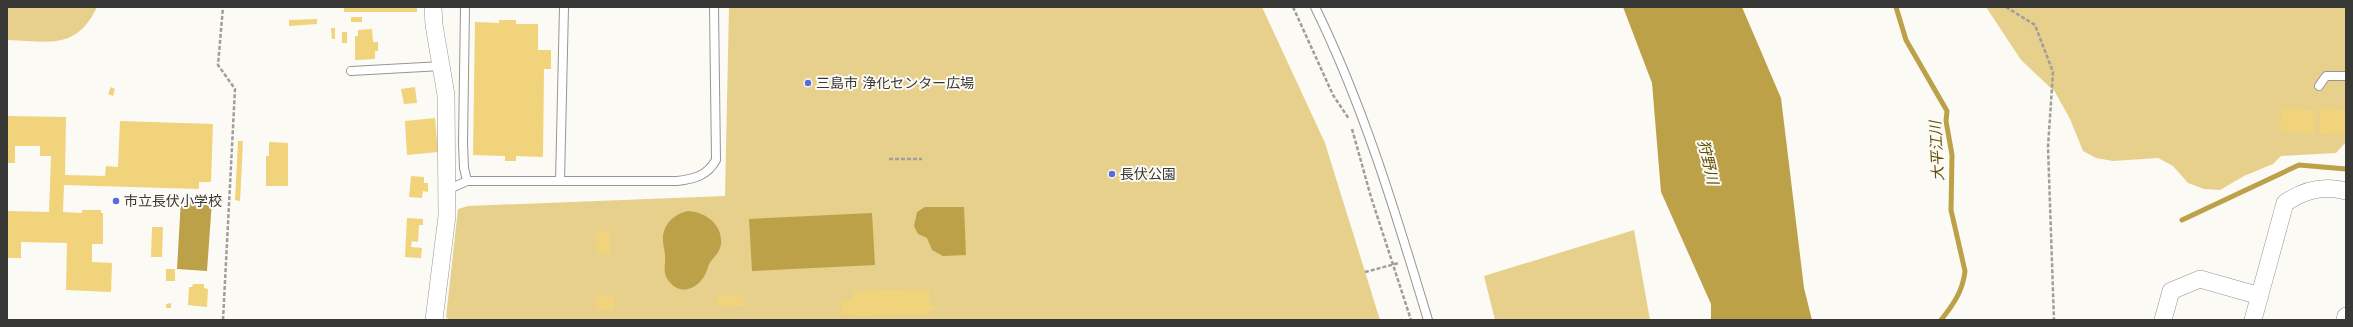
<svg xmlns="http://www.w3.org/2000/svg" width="2353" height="327" font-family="Jost,'Noto Sans JP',sans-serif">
  <rect width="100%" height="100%" fill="#fcfaf5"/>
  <path fill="#e7d08b" d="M7 7H97C76 51 49 41 7 40Z
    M729 7H1262L1325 143 1380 320H449L446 317 458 209 468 206 725 196Z
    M1986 7H2346V142L2336 153 2281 156 2273 164 2244 176 2220 190 2204 189 2188 183 2173 166 2158 158 2113 161 2096 158 2083 151 2070 119 2055 92 2021 60Z
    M1634 230 1650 320H1495L1484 276Z"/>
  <path fill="#bda148" d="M1623 7H1742L1781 98 1804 288 1812 320H1711V304L1661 192 1652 83Z
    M181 199 212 201 207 271 177 269Z
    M925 207H964L966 255 943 256 932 250 927 238 918 234 914 226 917 212Z
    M688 211C705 212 723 224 721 244 720 254 711 258 708 267 703 287 681 299 668 280 662 272 666 264 665 256 665 251 663 246 663 241 662 226 673 214 688 211Z
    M872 213 875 265 752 271 749 219Z"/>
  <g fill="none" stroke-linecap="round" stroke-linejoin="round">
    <path stroke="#bda148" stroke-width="5" d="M1896 7 1906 40 1947 111 1946 121 1952 155 1951 210 1965 271C1963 291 1953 305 1941 320
      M2182 220 2299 165 2346 169"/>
  </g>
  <path fill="#f0d37b" d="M344 7H417V12H344Z
    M351 17H362V22H351Z
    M317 19V24L289 26V20Z
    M499 20H516V24H538V50H551V69H544L543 157 516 156V161H505V156L473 155 475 22 499 23Z
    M331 28H335V39H332Z
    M372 29 373 42H378V51H375V59L355 60V36H358V30Z
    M342 32H347V43H342Z
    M111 87 115 89 113 96 108 94Z
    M415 87 417 103 404 104 401 89Z
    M2282 108 2316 111 2314 134 2280 131Z
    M2320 109 2346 110V135L2320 134Z
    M7 116 66 117 65 175 105 176 106 166 118 167 120 121 213 124 211 182H199V189L64 185 63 212 82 213V210H101V213H103V244H92V262L112 263 111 292 66 290 67 243 21 242V258H7V211L49 212 51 156H40V146H15V163H7Z
    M435 118 438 152 407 155 405 121Z
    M238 141H243L240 201 235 200Z
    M269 142 288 143V186H266V156H269Z
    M411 176 424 177V183H428V192L423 191 422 198 409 197Z
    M407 218 423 219V225H419L418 242 412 241 411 247 422 248 421 258 405 257Z
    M152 227H163L162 257H151Z
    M596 232H610V253H597Z
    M166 269H175V281H166Z
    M193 284H204V288L208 289 207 307 188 305 189 287H192Z
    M929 289V305H934V310H929L930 314 853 316V314H841V300H853V291Z
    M743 295 744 306 717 307V296Z
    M596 296H614V310H596Z
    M171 303V308H166V304Z"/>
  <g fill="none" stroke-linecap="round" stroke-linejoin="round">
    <g stroke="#979691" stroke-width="10">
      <path id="service" d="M465 7 463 143 464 168 467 181
        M1315 7C1364 107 1396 214 1428 320
        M351 71 442 66
        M2319 86 2326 76H2346
        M560 181 564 7
        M447 190 467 181H677C694 179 707 176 716 160L714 7"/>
    </g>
    <g stroke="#979691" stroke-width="18">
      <path id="minor" d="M433 7 434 25 446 95 447 216 434 320
        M2163 320 2171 291 2200 279 2260 296
        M2253 320 2285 203C2304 190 2323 185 2346 191
        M2345 320 2346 316"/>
    </g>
    <path stroke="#9f9e9b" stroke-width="2.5" stroke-dasharray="4 2" stroke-linecap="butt" d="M1293 7 1333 95 1349 119
      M2006 7 2035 25 2053 72 2048 147 2054 320
      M1352 129 1371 197 1411 320
      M889 159H922
      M1365 272 1399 263
      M223 320 235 89 218 65 223 7"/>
    <use href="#service" stroke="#fff" stroke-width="8"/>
    <use href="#minor" stroke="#fff" stroke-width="17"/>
  </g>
  <g fill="#556be1" stroke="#fcfaf5" stroke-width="1.5">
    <circle cx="808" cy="83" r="4"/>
    <circle cx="1112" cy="174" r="4"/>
    <circle cx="116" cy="201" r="4"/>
  </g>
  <g text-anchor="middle" stroke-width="4" stroke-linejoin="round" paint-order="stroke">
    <g font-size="14" fill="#383836" stroke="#fcfaf5" text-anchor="start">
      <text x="816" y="88">三島市 浄化センター広場</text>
      <text x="1120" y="179">長伏公園</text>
      <text x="124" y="206">市立長伏小学校</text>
    </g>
    <g font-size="15" font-style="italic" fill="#635008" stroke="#fcfaf5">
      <text transform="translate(1937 151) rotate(-93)" y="5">大平江川</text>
      <text transform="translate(1708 162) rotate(77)" y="5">狩野川</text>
    </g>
  </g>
  <rect width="2353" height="327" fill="none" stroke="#383836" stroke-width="16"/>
</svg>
